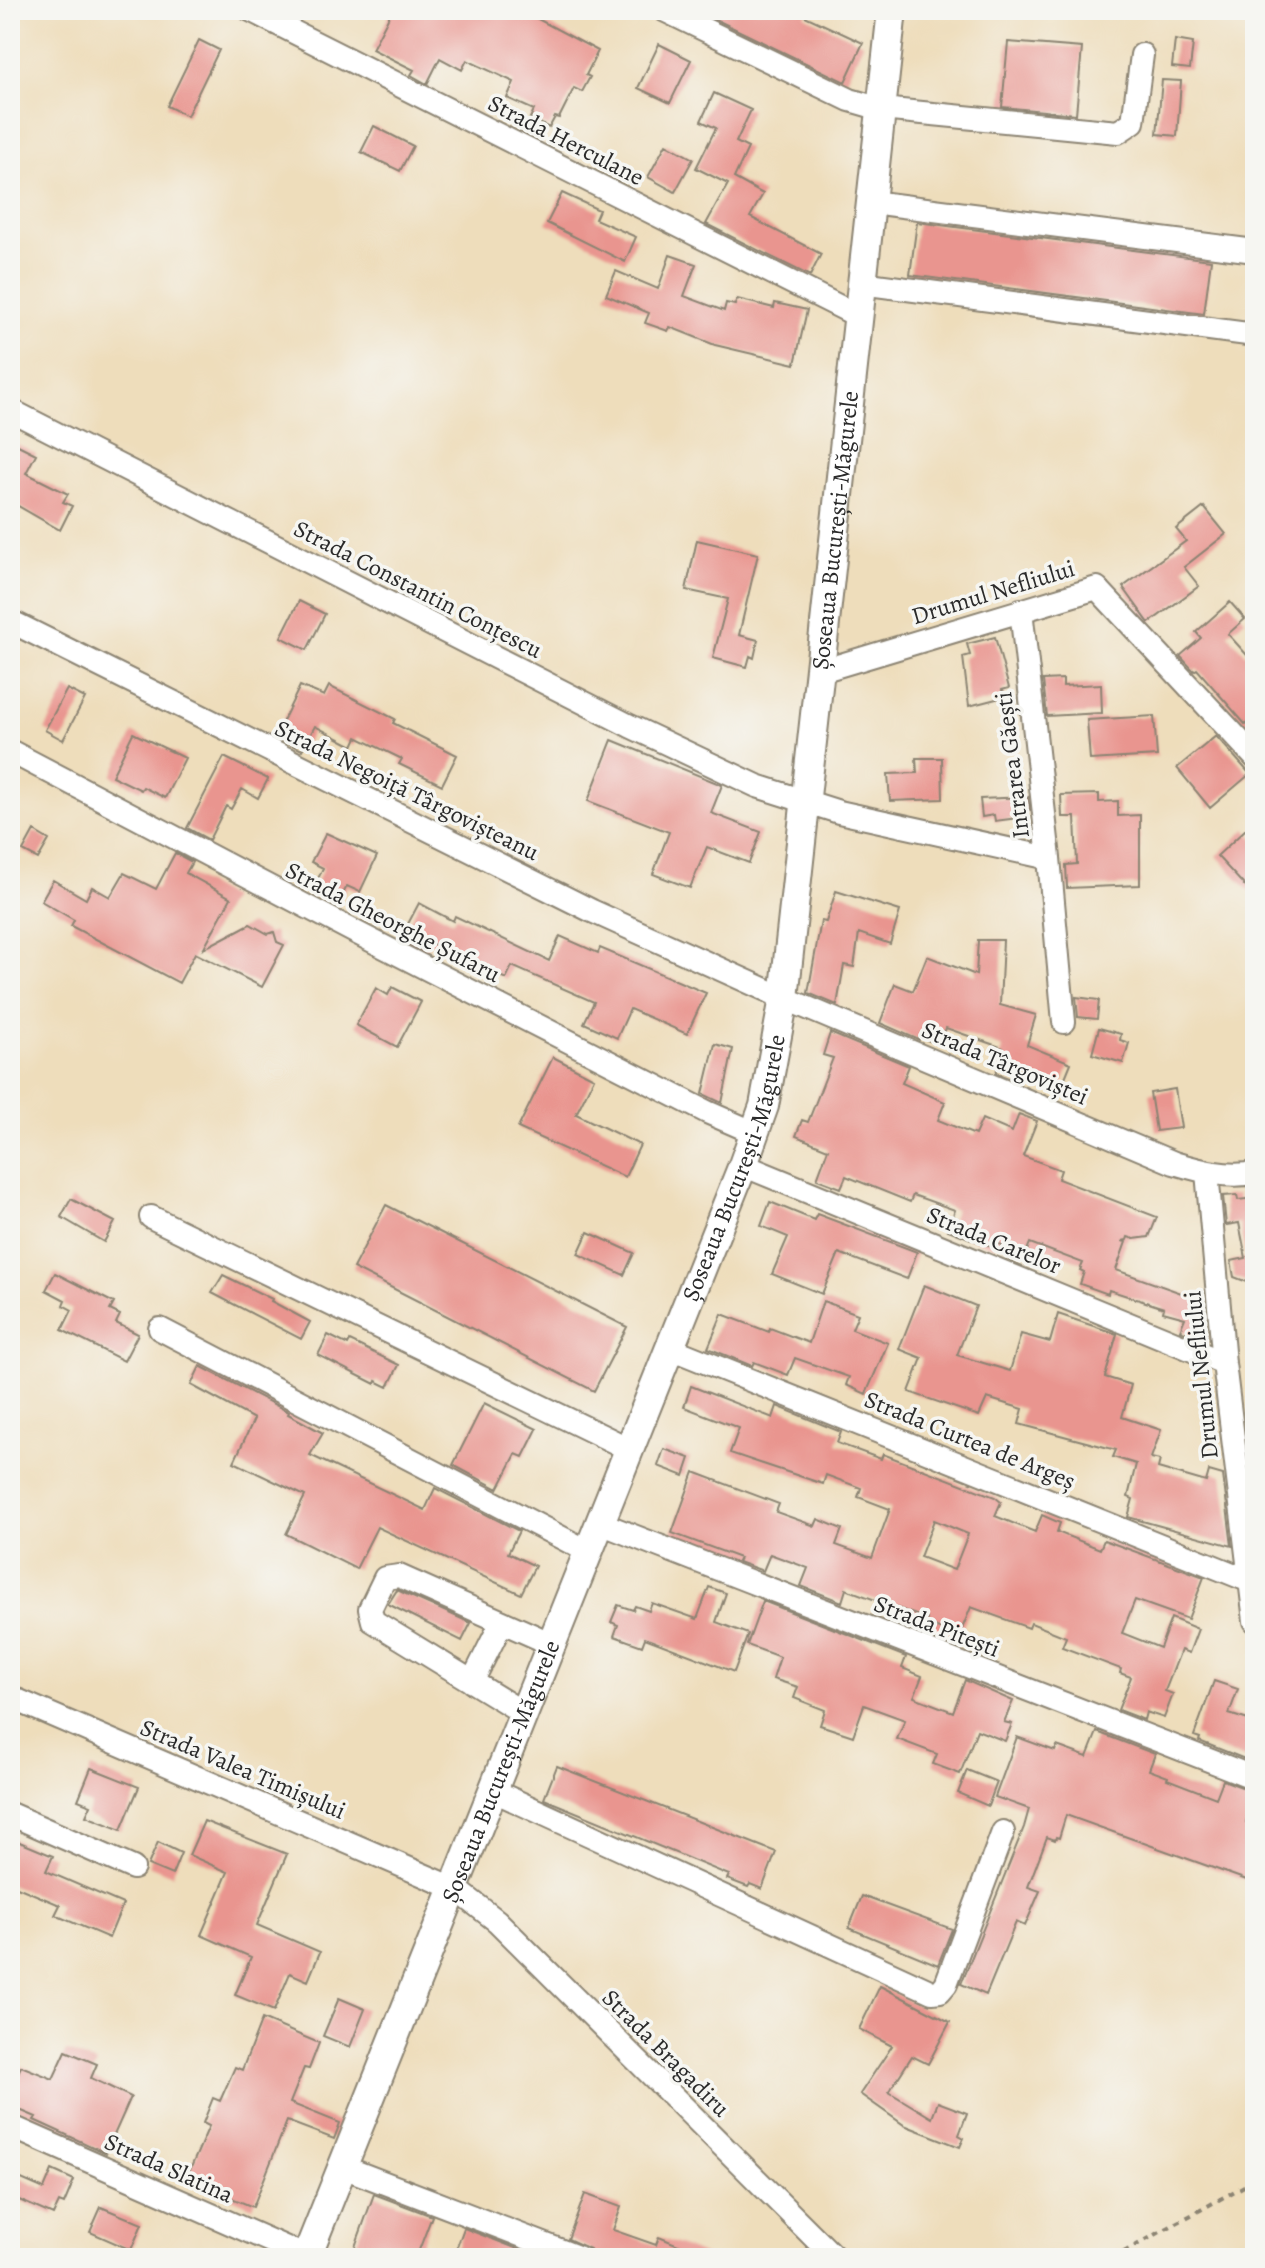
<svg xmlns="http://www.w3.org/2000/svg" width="1265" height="2268" font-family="Alegreya,serif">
  <rect width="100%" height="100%" fill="#f6f6f2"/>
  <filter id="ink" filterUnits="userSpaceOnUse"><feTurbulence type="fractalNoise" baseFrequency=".0125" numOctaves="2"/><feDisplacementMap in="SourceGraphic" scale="16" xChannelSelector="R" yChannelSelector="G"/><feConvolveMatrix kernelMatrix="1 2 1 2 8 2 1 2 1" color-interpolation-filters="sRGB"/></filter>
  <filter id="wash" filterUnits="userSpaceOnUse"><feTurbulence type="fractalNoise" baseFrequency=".006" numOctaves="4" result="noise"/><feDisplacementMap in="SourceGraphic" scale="32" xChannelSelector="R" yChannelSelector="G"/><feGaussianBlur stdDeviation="1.8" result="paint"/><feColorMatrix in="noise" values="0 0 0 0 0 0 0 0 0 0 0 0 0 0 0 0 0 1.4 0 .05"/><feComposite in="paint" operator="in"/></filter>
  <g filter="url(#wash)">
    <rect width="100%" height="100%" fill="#edb"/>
    <g id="blocks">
      <path fill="#e9958f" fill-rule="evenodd" d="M392 10H521L598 51 586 75 590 77 582 92 574 88 559 118 555 117 549 128 530 118 534 110 507 98 514 82 467 60 462 70 440 58 427 84 411 75 414 70 372 49Z
        M696 10H808L805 16 863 43 845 82Z
        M199 40 219 50 187 116 167 106Z
        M1175 40 1193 43 1190 69 1172 67Z
        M1008 42 1082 48 1076 114 1002 107Z
        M659 44 691 60 670 103 638 88Z
        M1162 80 1181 81 1177 136 1157 134Z
        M714 93 751 110 736 142 748 148 734 178 763 194 750 217 821 254 810 276 706 224 728 184 696 168 716 128 701 121Z
        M374 126 413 146 400 171 361 152Z
        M666 144 693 159 675 192 648 177Z
        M562 193 599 210 595 219 636 237 625 262 547 223Z
        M917 222 1211 260 1204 314 910 275Z
        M670 255 696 264 684 296 724 311 726 303 735 305 737 299 774 308 775 303 807 310 795 364 715 345 670 327 668 331 645 323 649 313 606 295 616 271 658 289Z
        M10 441 36 454 26 473 68 494 63 502 72 506 60 530 11 502 10 504Z
        M1204 507 1226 534 1184 567 1199 586 1149 623 1123 587 1186 541 1176 529Z
        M697 540 758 554 739 635 758 640 754 658 750 656 747 667 713 658 728 599 686 590Z
        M299 601 325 614 307 650 281 637Z
        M1230 602 1245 619 1228 634 1255 664V715L1245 724 1197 669 1194 671 1180 656 1201 638 1196 632Z
        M995 637 1009 688 1002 690 1004 697 969 706 963 657 970 655 967 644Z
        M1063 679V686L1101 684 1102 713 1047 716 1043 680Z
        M300 686 324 696 329 686 395 719 393 723 457 755 442 785 399 764 402 759 357 737 353 746 315 726 302 750 275 737Z
        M67 689 85 698 63 740 45 730Z
        M1154 716 1157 756 1090 760 1087 720Z
        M133 733 185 758 165 798 143 787 141 790 112 776Z
        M1216 736 1250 774 1210 808 1177 768Z
        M612 740 722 785 711 813 761 832 749 863 707 847 690 888 653 874 669 832 588 801Z
        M224 757 268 779 258 798 242 789 231 809 226 806 209 840 187 828Z
        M916 758H942L943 799 890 801 888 774 917 773Z
        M1099 794V802L1118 801V816L1140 815V885L1067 888 1066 865 1077 864 1075 817H1062L1061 795Z
        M1028 797 1030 810 1018 812V818L995 821 994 815 982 817 980 799Z
        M1246 829 1255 839V897L1217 856Z
        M34 831 49 840 38 859 23 851Z
        M326 833 377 856 360 892 347 886 342 896 316 883 323 868 311 862Z
        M175 853 192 862 186 873 231 898 203 949 250 924 268 934 274 932 277 942 284 945 262 987 195 953 179 983 71 926 74 920 41 901 53 880 86 899 92 887 110 897 124 873 156 889Z
        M836 891 900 911 890 944 859 933 854 967 844 965 837 1005 808 993 821 921 826 922Z
        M419 903 453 921 455 916 549 961 560 936 598 953 600 948 706 993 687 1034 630 1009 617 1038 584 1023 594 1002 512 966 506 979 434 944 430 943 425 952 400 939Z
        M978 940H1003L1000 1005 1036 1015 1027 1045 1071 1063 1060 1090 1018 1073 1016 1081 996 1073 1003 1048 946 1028 939 1045 920 1037 919 1040 880 1023 895 984 913 991 927 956 976 975Z
        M392 987 421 1002 397 1047 356 1025 376 988 388 995Z
        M1076 997 1099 1000 1097 1019 1078 1017Z
        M1099 1028 1121 1034 1120 1040 1129 1043 1123 1063 1092 1054Z
        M830 1033 909 1066 902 1083 945 1102 938 1120 975 1135 982 1119 1012 1132 1019 1114 1037 1121 1023 1156 1061 1170 1058 1179 1157 1217 1149 1237 1134 1239 1128 1237 1127 1240 1122 1241 1126 1242 1116 1270 1204 1301 1207 1341 1180 1330 1185 1318 1163 1312 1164 1308 1109 1290 1108 1294 1080 1284 1084 1272 1080 1270 1083 1263 1030 1243 1026 1253 996 1243 994 1247 974 1240 948 1230 955 1210 913 1195 910 1202 846 1176 841 1188 817 1179 828 1149 796 1136 802 1120 808 1122 833 1058 823 1055Z
        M715 1044 733 1049 722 1103 703 1094Z
        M553 1057 594 1078 576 1114 640 1145 625 1177 518 1128Z
        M1175 1089 1181 1128 1156 1131 1150 1093Z
        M1237 1195 1238 1200 1255 1198V1285L1234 1277 1231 1261 1246 1258 1239 1223 1226 1225 1223 1196Z
        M71 1199 115 1222 104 1242 61 1217Z
        M770 1202 814 1220 817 1214 917 1252 907 1279 839 1253 822 1294 772 1274 788 1237 761 1226Z
        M386 1205 627 1327 594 1391 353 1268Z
        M588 1232 634 1253 624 1275 578 1254Z
        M55 1273 114 1303 110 1310 120 1315 116 1323 138 1334 124 1361 62 1330 72 1310 63 1305 65 1300 46 1290Z
        M223 1275 272 1299 271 1301 310 1322 301 1339 212 1293Z
        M924 1285 976 1306 957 1355 1010 1371 1021 1334 1050 1342 1058 1314 1117 1334 1105 1377 1131 1385 1122 1417 1161 1430 1151 1458 1160 1460 1158 1468 1206 1482 1209 1471 1223 1475 1232 1546 1128 1517 1133 1499 1128 1497 1136 1464 1113 1457 1116 1450 1019 1424 1023 1409 987 1398 979 1416 909 1392 922 1358 899 1349Z
        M823 1301 858 1314 852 1329 888 1343 866 1394 846 1385 849 1377 795 1358 788 1375 754 1362 752 1366 708 1348 722 1314 769 1332 770 1328 809 1343Z
        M328 1335 348 1345 350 1341 399 1365 388 1387 376 1381 375 1384 318 1355Z
        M200 1366 289 1412 288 1414 323 1433 310 1455 425 1510 435 1488 519 1531 508 1553 535 1566 521 1594 377 1527 356 1569 286 1534 305 1496 234 1462 254 1419 191 1385Z
        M691 1386 773 1418 777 1406 841 1432 837 1443 881 1459 883 1454 995 1497 1001 1502 995 1516 1035 1532 1042 1515 1060 1523 1057 1532 1100 1549 1104 1540 1204 1577 1188 1619 1135 1600 1122 1633 1160 1648 1171 1618 1198 1629 1189 1653 1181 1650 1165 1691 1173 1694 1164 1718 1146 1712 1144 1720 1118 1710 1131 1677 1120 1673 1121 1669 1062 1647 1066 1637 1031 1623 1029 1628 971 1607 959 1636 925 1624 927 1619 846 1589 842 1602 801 1586 808 1568 770 1554 763 1571 738 1562 740 1558 672 1533 694 1472 779 1504 776 1512 815 1526 818 1519 842 1529 836 1545 872 1558 890 1509 858 1497 861 1488 826 1475 823 1484 730 1453 739 1428 684 1407ZM934 1520 968 1534 954 1570 920 1557Z
        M484 1403 537 1429 523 1457 516 1454 498 1489 453 1465Z
        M664 1449 690 1458 684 1476 658 1466Z
        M709 1587 726 1593 716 1622 748 1634 734 1672 645 1638 642 1646 614 1636 618 1625 611 1622 618 1605 633 1610 635 1606 649 1611 652 1603 697 1619Z
        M397 1590 471 1623 462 1641 388 1604Z
        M763 1601 906 1657 902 1668 922 1676 914 1697 953 1712 965 1680 1013 1701 1004 1722 1012 1724 1005 1741 977 1730 960 1774 933 1764 937 1754 897 1739 905 1720 864 1705 853 1736 820 1725 825 1710 794 1698 798 1687 773 1679 780 1657 747 1645Z
        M1214 1681 1238 1689 1229 1714 1255 1722V1763L1199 1741 1200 1738 1194 1736Z
        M1097 1732 1155 1754 1149 1770 1168 1777 1167 1779 1216 1798 1223 1780 1255 1792 1246 1822 1255 1826V1883L1066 1815 1059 1838 1056 1837 1055 1840 1047 1837 1028 1887 1040 1891 1025 1926 1016 1922 986 1995 961 1984 1024 1827 1029 1809 995 1797 1017 1737 1055 1751 1057 1746 1087 1757Z
        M557 1766 776 1852 762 1889 750 1884 748 1887 727 1879 729 1875 544 1799Z
        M91 1768 139 1787 121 1830 86 1816 91 1805 78 1800Z
        M967 1770 997 1782 988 1806 958 1793Z
        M204 1821 287 1854 257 1925 320 1952 308 1981 290 1973 274 2011 235 1995 251 1957 201 1935 228 1872 189 1855Z
        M10 1838 53 1856 46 1871 123 1904 109 1938 55 1915 60 1905 10 1884Z
        M158 1842 181 1853 172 1875 148 1865Z
        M862 1896 952 1929 938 1965 849 1928Z
        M880 1986 950 2022 928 2064 912 2056 889 2092 932 2118 938 2102 967 2113 959 2135 964 2138 960 2147 904 2125 860 2094 892 2046 859 2029Z
        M339 1998 365 2009 350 2047 323 2036Z
        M262 2019 319 2043 309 2069 304 2068 290 2103 340 2123 334 2139 287 2121 253 2207 186 2179 209 2126 203 2123 213 2098 220 2101 235 2067 242 2070Z
        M66 2051 97 2064 91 2078 131 2097 106 2153 34 2120 36 2117 10 2106V2091L21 2066 53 2079Z
        M52 2170 74 2180 64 2204 59 2202 53 2215 10 2196V2174L44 2189Z
        M374 2194 432 2216 416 2258H351Z
        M585 2194 621 2207 613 2230 656 2245 659 2237 710 2258H594L590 2249 568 2239Z
        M101 2207 142 2224 131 2250 90 2232Z
        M464 2228 541 2258H453Z"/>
    </g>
  </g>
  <g filter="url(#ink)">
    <use href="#blocks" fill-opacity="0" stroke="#8c8473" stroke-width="2"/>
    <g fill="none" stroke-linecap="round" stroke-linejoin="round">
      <g stroke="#8c8473" stroke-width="26">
        <path id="minor" d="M250 10 858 316
          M664 10 850 100 881 109 1118 132 1133 122 1142 55
          M871 202 1255 251
          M861 283 1255 335
          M10 410 630 726 757 786 839 812 1049 858
          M1021 610 1049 858 1064 1022
          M10 621 592 911 784 998 1174 1163C1201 1171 1227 1178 1255 1173
          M821 671 1097 588 1255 757
          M10 751 357 933 707 1112 755 1133
          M743 1165 1224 1363
          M1207 1172 1224 1363 1255 1621
          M151 1217 629 1449
          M160 1329 589 1552
          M670 1348 1250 1581
          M600 1523 1255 1778
          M472 1682 502 1622
          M10 1697 456 1889 497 1921 835 2258
          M525 1714 373 1621 370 1609 385 1578 399 1576 552 1644
          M494 1791 932 1992 940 1991 946 1984 1003 1832
          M10 1814 133 1868
          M10 2126 307 2257
          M343 2167 580 2258"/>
      </g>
      <g stroke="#8c8473" stroke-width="32">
        <g id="major">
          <path id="s1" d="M306 2258 743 1165 764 1106 784 998 892 10"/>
        </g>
      </g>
      <path stroke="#8c8473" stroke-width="4" stroke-dasharray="6 6" stroke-linecap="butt" d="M1113 2258 1255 2180"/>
      <use href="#minor" stroke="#fff" stroke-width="22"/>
      <use href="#major" stroke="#fff" stroke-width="28"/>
    </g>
  </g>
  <g text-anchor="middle" stroke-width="7" stroke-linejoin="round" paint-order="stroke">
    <g font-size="24" fill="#2b2b2b" stroke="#f6f6f2">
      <text transform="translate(566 140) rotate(27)" y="8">Strada Herculane</text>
      <text dy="8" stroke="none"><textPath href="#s1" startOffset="1820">Șoseaua București-Măgurele</textPath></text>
      <text transform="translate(418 589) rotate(27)" y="8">Strada Constantin Conțescu</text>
      <text transform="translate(993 592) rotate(-17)" y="8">Drumul Nefliului</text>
      <text transform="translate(1012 765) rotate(-97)" y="8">Intrarea Găești</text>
      <text transform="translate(407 790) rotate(26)" y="8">Strada Negoiță Târgovișteanu</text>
      <text transform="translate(393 922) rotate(27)" y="8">Strada Gheorghe Șufaru</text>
      <text transform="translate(1005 1063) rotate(23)" y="8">Strada Târgoviștei</text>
      <text dy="8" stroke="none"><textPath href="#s1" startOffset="1172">Șoseaua București-Măgurele</textPath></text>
      <text transform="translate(994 1240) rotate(22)" y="8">Strada Carelor</text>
      <text transform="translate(1201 1375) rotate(-96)" y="8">Drumul Nefliului</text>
      <text transform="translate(970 1440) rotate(22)" y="8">Strada Curtea de Argeș</text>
      <text transform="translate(937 1626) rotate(21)" y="8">Strada Pitești</text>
      <text transform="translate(243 1769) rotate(23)" y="8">Strada Valea Timișului</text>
      <text dy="8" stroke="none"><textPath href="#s1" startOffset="524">Șoseaua București-Măgurele</textPath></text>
      <text transform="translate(666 2053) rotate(45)" y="8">Strada Bragadiru</text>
      <text transform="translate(169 2168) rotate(24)" y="8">Strada Slatina</text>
    </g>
  </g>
  <rect width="1265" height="2268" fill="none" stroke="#f6f6f2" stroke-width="40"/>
</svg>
